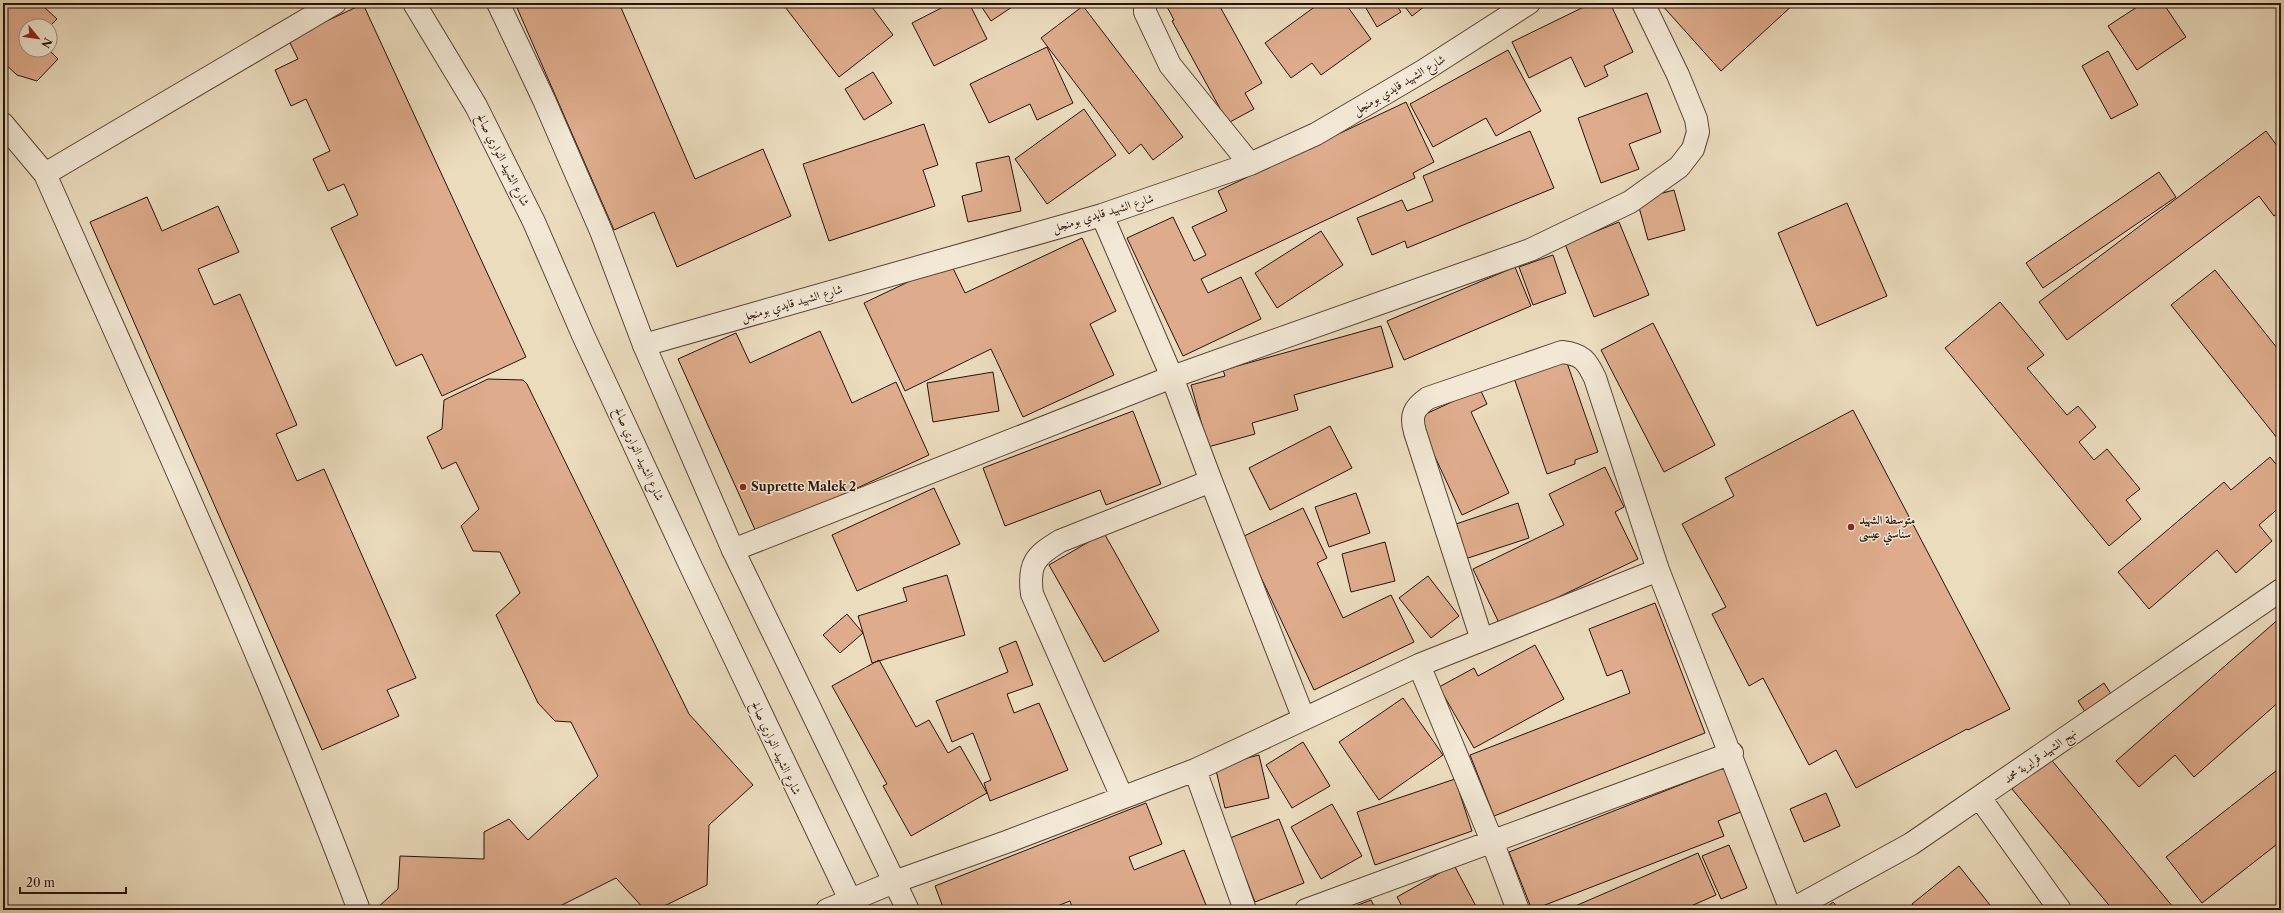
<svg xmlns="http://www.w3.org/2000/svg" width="2284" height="913" font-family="'Libre Caslon Text',Amiri,serif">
  <rect width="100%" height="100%" fill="#ebdcbe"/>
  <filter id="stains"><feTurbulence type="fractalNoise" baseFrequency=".005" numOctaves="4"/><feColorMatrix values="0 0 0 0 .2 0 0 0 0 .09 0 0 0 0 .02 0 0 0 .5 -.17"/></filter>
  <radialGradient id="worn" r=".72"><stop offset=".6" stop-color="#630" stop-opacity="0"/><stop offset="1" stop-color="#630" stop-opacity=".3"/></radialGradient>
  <path fill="#deac8c" stroke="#281107" d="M3 3H44L43 6 57 19 50 26H26V50H49L58 59 37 81 17 75 3 62Z
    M515 3H619L695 179 763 149 791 216 677 267 654 212 614 230Z
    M782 3H869L893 35 839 77Z
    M951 3H969L987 39 934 66 912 23Z
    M979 3H1018L991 21Z
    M1165 3H1218L1262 83 1245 93 1254 109 1228 123 1172 21 1174 20Z
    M1320 3H1345L1371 39 1321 75 1312 63 1291 78 1265 43Z
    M1363 3H1395L1401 12 1377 27Z
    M1402 3H1429L1412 16Z
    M1592 3H1610L1633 52 1604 66 1608 76 1585 87 1571 57 1529 78 1512 42Z
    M1660 3H1795L1721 71Z
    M2143 3H2163L2186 37 2137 70 2108 26Z
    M363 4 526 357 442 396 422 354 396 366 331 228 358 215 344 184 328 191 313 159 330 151 306 99 291 106 275 70 298 59 288 39Z
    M1083 6 1183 137 1153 160 1141 144 1129 154 1041 38Z
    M1047 47 1073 103 1037 120 1030 104 989 123 970 84Z
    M1508 50 1541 111 1496 136 1486 118 1433 147 1410 104Z
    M2108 51 2138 105 2111 119 2082 66Z
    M873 72 892 103 864 120 845 89Z
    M1647 93 1661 132 1629 144 1639 169 1601 183 1578 118Z
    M1406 102 1434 162 1413 173 1415 178 1201 279 1208 293 1241 277 1261 319 1183 356 1127 238 1173 217 1194 261 1206 255 1192 227 1227 211 1218 191Z
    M1084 109 1116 155 1047 204 1015 159Z
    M924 124 938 165 923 170 935 206 829 241 803 164Z
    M1530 131 1554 188 1407 248 1405 241 1372 255 1357 218 1402 200 1407 211 1433 201 1423 176Z
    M2266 131 2281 151V211L2274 216 2259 196 2067 340 2039 302Z
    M1009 156 1021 211 968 222 962 196 982 191 976 163Z
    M2159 172 2176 197 2043 288 2026 263Z
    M1674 190 1685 230 1648 240 1637 200Z
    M147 197 162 231 218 206 239 252 198 269 214 305 240 294 297 425 276 434 297 481 324 469 416 678 387 690 399 716 322 750 90 222Z
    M1847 203 1887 296 1817 326 1778 233Z
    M1619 222 1649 295 1594 317 1565 244Z
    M1321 231 1343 265 1277 308 1255 273Z
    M1082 238 1116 311 1090 324 1114 375 1023 417 991 349 905 391 864 303 950 262 965 293Z
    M1553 255 1566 293 1533 305 1519 267Z
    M1515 267 1531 306 1404 360 1387 321Z
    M2215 270 2281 353V443L2171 305Z
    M2000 302 2044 355 2027 368 2067 415 2078 406 2096 427 2079 442 2094 460 2107 449 2140 489 2126 500 2141 519 2109 546 1945 348Z
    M1653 323 1715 445 1664 472 1601 350Z
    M1381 326 1393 367 1294 395 1298 410 1252 423 1255 434 1208 447 1191 385 1225 376 1223 370Z
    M820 331 852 403 896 382 929 455 757 534 678 359 736 333 750 363Z
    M1566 360 1598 452 1575 460V464L1547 474 1514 378Z
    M993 372 999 411 933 422 927 383Z
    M488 379 523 380 527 384 689 714 753 785 709 825 707 885 656 910H645L616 878 552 910H380L378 907 398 889 400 856 484 859V832L509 819 528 840 598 776 571 722 555 721 538 703 496 615 520 593 500 552 473 551 461 526 479 509 456 462 442 469 427 437 442 429 444 400Z
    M1480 389 1487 404 1471 412 1509 493 1462 515 1417 418Z
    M1853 410 2010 709 1968 730 1967 729 1856 788 1836 750 1809 765 1763 678 1749 686 1712 614 1726 607 1682 524 1734 496 1725 478Z
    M1133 411 1161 484 1106 505 1100 490 1005 526 983 468Z
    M1330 426 1352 468 1270 510 1249 468Z
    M2270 457 2281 470V506L2259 525 2272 541 2236 573 2217 550 2149 609 2118 572 2224 482 2231 490Z
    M1605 467 1624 507 1615 512 1638 559 1500 625 1473 569 1564 525 1549 494Z
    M934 488 960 544 857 591 832 535Z
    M1356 493 1370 533 1329 547 1315 507Z
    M1518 503 1529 538 1465 559 1453 525Z
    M1303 508 1327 558 1317 563 1343 618 1391 595 1414 642 1314 690 1242 537Z
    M1104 533 1159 631 1104 662 1049 565Z
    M1385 542 1395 581 1351 592 1342 554Z
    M947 575 965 635 872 663 858 616 907 601 903 588Z
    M1428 576 1459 616 1431 638 1399 598Z
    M1655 603 1705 733 1494 816 1470 755 1630 693 1622 670 1607 676 1589 629Z
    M847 614 863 633 840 653 823 635Z
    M2281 617V700L2194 777 2175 755 2139 787 2116 761Z
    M1016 641 1033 685 1007 694 1014 713 1039 703 1068 770 990 801 984 783 991 780 973 733 952 742 936 701 1008 672 999 648Z
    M1535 645 1564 699 1474 748 1439 687 1474 668 1478 676Z
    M879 660 916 727 929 720 948 753 960 746 987 793 911 836 883 786 887 784 832 686Z
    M2104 683 2115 700 2089 718 2078 701Z
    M1403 698 1443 755 1379 800 1339 742Z
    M1303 742 1330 786 1292 808 1266 765Z
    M1259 755 1269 798 1225 808 1215 766Z
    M2049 757 2173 907 2169 910H2113L2012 789Z
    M1726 767 1743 811 1718 821 1724 836 1532 910 1509 852Z
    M2281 767V841L2202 903 2166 857Z
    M1455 779 1472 831 1375 865 1357 812Z
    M1826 793 1840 826 1804 842 1790 809Z
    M1146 803 1162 844 1129 857 1134 870 1184 850 1208 910H1073L1070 901 1047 910H944L935 886Z
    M1332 804 1362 856 1321 879 1291 827Z
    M1279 819 1304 883 1255 902 1230 838Z
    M1729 845 1747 888 1721 899 1702 856Z
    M1698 853 1716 895 1682 910H1566Z
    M1454 865 1478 910H1404L1397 897Z
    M1959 866 1994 910H1916L1912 904Z
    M1371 900 1376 910H1345Z
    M1833 902 1840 910H1823Z"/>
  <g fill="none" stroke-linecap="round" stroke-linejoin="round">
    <g stroke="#594435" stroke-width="24">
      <path id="minor" d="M1145 3V12L1170 65 1250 164
        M3 124 45 174C153 418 265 660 359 910
        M45 174 335 3
        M1102 215 1172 377 1211 481 1304 719
        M644 345 1102 215 1250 164 1316 134 1423 71 1529 3
        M733 550 1172 377 1530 250 1630 202 1679 167 1693 149 1698 132 1696 119 1678 75 1643 3
        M1482 640 1415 432C1410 415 1414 408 1428 398L1562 352C1582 354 1587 361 1595 378L1658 570 1791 910
        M1419 665 1492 841 1518 910
        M1195 770 1245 910
        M1122 797 1032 594C1028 564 1035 556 1060 541L1211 481
        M1980 798 2060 910
        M827 910 894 882 1009 841 1195 770 1419 665 1658 570
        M1306 910 1732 753
        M1791 910 1911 844 2281 590"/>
    </g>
    <g stroke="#594435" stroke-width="24">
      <path id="tertiary" d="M414 3 476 106 534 222 583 335 692 569 855 910
        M498 3 544 100 601 231 644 345 733 550 908 910"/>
    </g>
    <use href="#minor" stroke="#f2e8d5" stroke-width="22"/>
    <use href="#tertiary" stroke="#f2e8d5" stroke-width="22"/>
  </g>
  <g fill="#8f2418" stroke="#f2e8d5" stroke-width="1.5">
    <circle cx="743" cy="487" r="4"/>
    <circle cx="1851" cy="527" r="4"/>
  </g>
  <g text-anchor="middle" stroke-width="3" stroke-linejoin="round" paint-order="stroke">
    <g font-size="12" fill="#281107" stroke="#f2e8d5">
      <text transform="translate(1399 85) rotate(-31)" y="4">شارع الشهيد قايدي بومنجل</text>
      <text transform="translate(503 160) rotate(63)" y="4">شارع الشهيد النواري صالح</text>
      <text transform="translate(1103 213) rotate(-17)" y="4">شارع الشهيد قايدي بومنجل</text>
      <text transform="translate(792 303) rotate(-16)" y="4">شارع الشهيد قايدي بومنجل</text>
      <text transform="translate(639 454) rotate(65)" y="4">شارع الشهيد النواري صالح</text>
      <text transform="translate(776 748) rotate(65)" y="4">شارع الشهيد النواري صالح</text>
      <text transform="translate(2040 756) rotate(-35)" y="4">نهج الشهيد قرايرية محمد</text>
    </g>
    <g font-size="12" font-weight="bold" fill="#281107" stroke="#f2e8d5" text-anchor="start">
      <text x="751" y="491">Suprette Malek 2</text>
      <text x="1859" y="524">متوسطة الشهيد<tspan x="1859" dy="14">سناسني عيسى</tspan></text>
    </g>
  </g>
  <rect width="2284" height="913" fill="none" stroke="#ebdcbe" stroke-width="16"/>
  <rect x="4" y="4" width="2276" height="905" fill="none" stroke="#281107" stroke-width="2"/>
  <rect x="8" y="8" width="2268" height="897" fill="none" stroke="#281107"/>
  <g transform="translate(38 38) rotate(119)"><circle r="19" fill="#f2e8d5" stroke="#a19283"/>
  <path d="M0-3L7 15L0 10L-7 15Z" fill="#8f2418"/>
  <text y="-6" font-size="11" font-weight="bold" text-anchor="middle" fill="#281107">N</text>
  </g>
  <path d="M20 887v6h106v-6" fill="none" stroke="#281107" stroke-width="2"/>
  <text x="26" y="887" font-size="12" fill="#281107" stroke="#f2e8d5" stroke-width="3" paint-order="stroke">20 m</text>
  <rect width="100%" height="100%" filter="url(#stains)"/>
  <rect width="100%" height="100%" fill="url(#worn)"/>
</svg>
